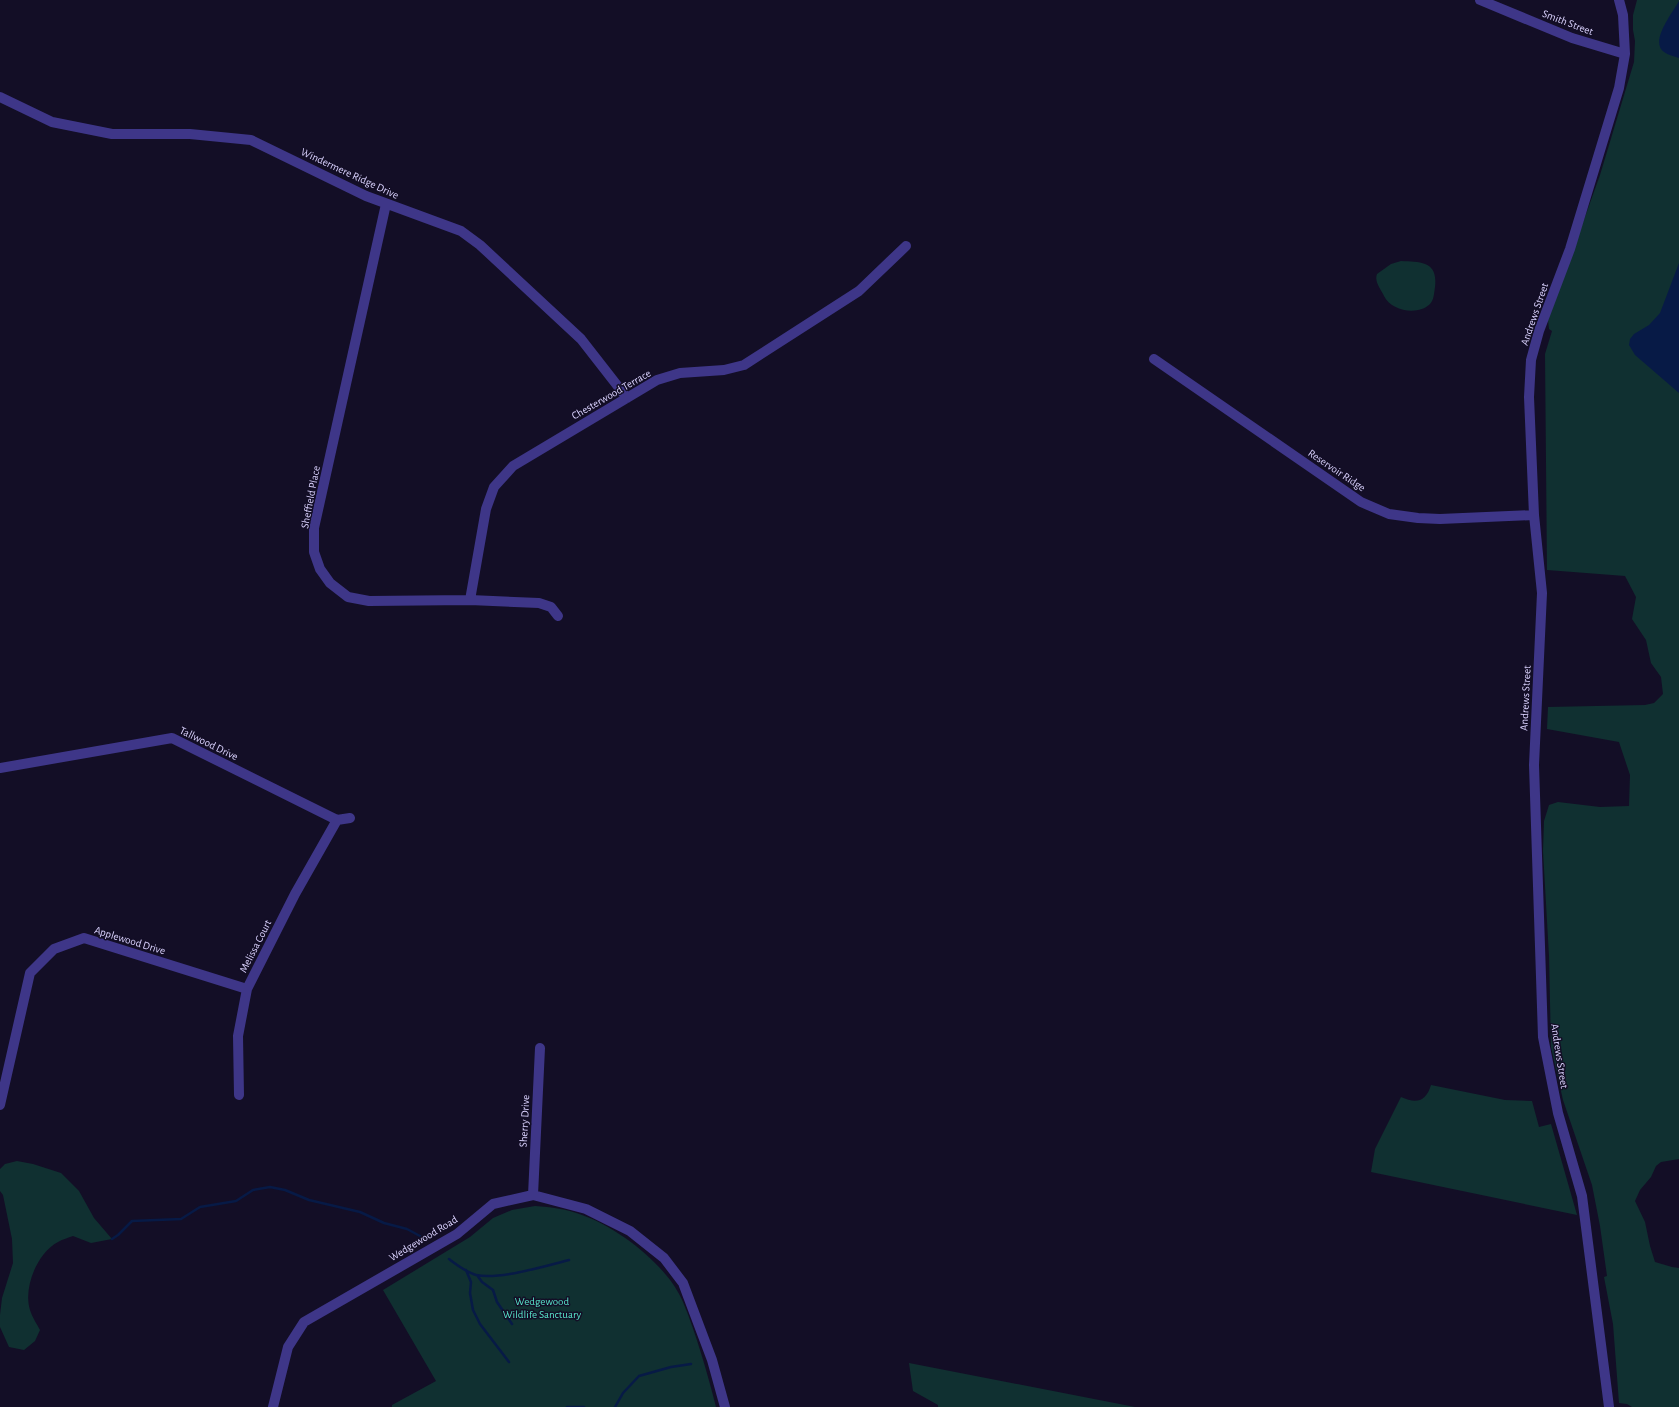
<svg xmlns="http://www.w3.org/2000/svg" width="1679" height="1407" font-family="'Alegreya Sans',sans-serif">
  <rect width="100%" height="100%" fill="#130e26"/>
  <path fill="#103031" d="M1637 0H1679V1159L1661 1162 1656 1166 1651 1177 1640 1190 1635 1201 1645 1222 1650 1246 1655 1262 1672 1267 1679 1268V1407H1632L1627 1404 1619 1403 1613 1324 1604 1277 1607 1276 1600 1226 1592 1185 1563 1100 1551 1047 1549 956 1543 851 1544 821 1549 805 1558 802 1600 807 1629 806 1630 775 1619 742 1547 729 1548 707 1645 705 1654 703 1663 694 1661 677 1651 663 1646 640 1632 619 1636 597 1625 576 1547 570 1545 354 1552 331 1549 329 1548 320 1600 175 1634 62 1635 41 1633 30V15Z
    M1401 261C1421 262 1438 261 1435 287 1434 293 1434 300 1430 304 1418 316 1391 311 1384 296 1381 289 1374 282 1377 274L1391 264Z
    M1431 1085 1505 1100 1532 1101 1539 1127 1551 1124 1577 1215 1371 1172 1375 1149 1401 1097C1416 1104 1426 1102 1431 1085Z
    M17 1161 33 1164 61 1173 79 1191 94 1218 112 1239 91 1243 73 1236C68 1238 63 1239 58 1242 37 1253 23 1288 30 1310 32 1317 37 1324 40 1330L35 1341 24 1350 9 1347 0 1327V1315L2 1298 13 1263 12 1239 3 1195 0 1191V1169L5 1164Z
    M535 1206C551 1207 567 1209 582 1215 619 1228 668 1266 683 1302 696 1333 708 1375 716 1407H392V1405L436 1381 383 1290 470 1237 493 1218 512 1210Z
    M909 1363 1135 1407H938V1405L913 1391Z"/>
  <path fill="#071a46" d="M1679 1V58C1674 56 1668 55 1664 52 1649 42 1673 12 1679 1Z
    M1679 263V393L1635 355 1629 345 1630 339 1634 334 1649 325 1660 313Z"/>
  <g fill="none" stroke-linecap="round" stroke-linejoin="round">
    <path stroke="#071a46" stroke-width="2.5" d="M112 1239 118 1235 132 1221 181 1219 200 1207 236 1201 253 1190 270 1187 285 1190 309 1200 360 1212 384 1223 407 1229 420 1236
      M449 1259C457 1265 466 1272 476 1275 500 1280 545 1266 569 1260
      M466 1270 471 1282 470 1293 473 1310 480 1324 509 1362
      M477 1275 482 1282 493 1290 497 1302 512 1324
      M567 1407H584
      M615 1407 623 1393 639 1376 671 1367 691 1364"/>
    <path stroke="#3e3688" stroke-width="10" d="M1480 0 1572 38 1625 54
      M0 97 52 122 112 134H190L251 140 366 196 461 231 480 245 581 339 627 398
      M386 204 314 528V552L320 569 330 583 348 597 369 601 470 600 539 603 551 607 558 616
      M1154 359 1361 502 1389 514 1418 518 1440 519 1534 515
      M470 600 486 509 494 487 513 466 657 380 680 373 724 370 744 365 859 291 906 246
      M0 768 172 738 337 820 350 818
      M239 1095 238 1036 247 989 295 894 337 820
      M0 1105 30 973 54 949 84 938 247 989
      M533 1195 540 1048
      M273 1407 288 1347 304 1322 457 1234 493 1204 533 1195 586 1209 630 1231 664 1258 683 1283 712 1360 725 1407
      M1609 1407 1582 1196 1558 1113 1543 1037 1534 765 1542 593 1534 515 1529 397 1531 360 1539 331 1570 249 1619 88 1625 54 1623 15 1619 0"/>
  </g>
  <g text-anchor="middle" stroke-width="3" stroke-linejoin="round" paint-order="stroke">
    <g font-size="11" fill="#dbd3ff" stroke="#130e26">
      <text transform="translate(1568 22) rotate(21)" y="4">Smith Street</text>
      <text transform="translate(350 173) rotate(25)" y="4">Windermere Ridge Drive</text>
      <text transform="translate(1534 314) rotate(-71)" y="4">Andrews Street</text>
      <text transform="translate(611 394) rotate(-30)" y="4">Chesterwood Terrace</text>
      <text transform="translate(1337 470) rotate(34)" y="4">Reservoir Ridge</text>
      <text transform="translate(310 497) rotate(-79)" y="4">Sheffield Place</text>
      <text transform="translate(1525 698) rotate(-87)" y="4">Andrews Street</text>
      <text transform="translate(209 743) rotate(26)" y="4">Tallwood Drive</text>
      <text transform="translate(130 940) rotate(17)" y="4">Applewood Drive</text>
      <text transform="translate(255 946) rotate(-63)" y="4">Melissa Court</text>
      <text transform="translate(1560 1056) rotate(81)" y="4">Andrews Street</text>
      <text transform="translate(524 1121) rotate(-87)" y="4">Sherry Drive</text>
      <text transform="translate(423 1238) rotate(-31)" y="4">Wedgewood Road</text>
    </g>
    <g font-size="11" fill="#58e6cb" stroke="#130e26">
      <text x="542" y="1305">Wedgewood<tspan x="542" dy="13">Wildlife Sanctuary</tspan></text>
    </g>
  </g>
</svg>
